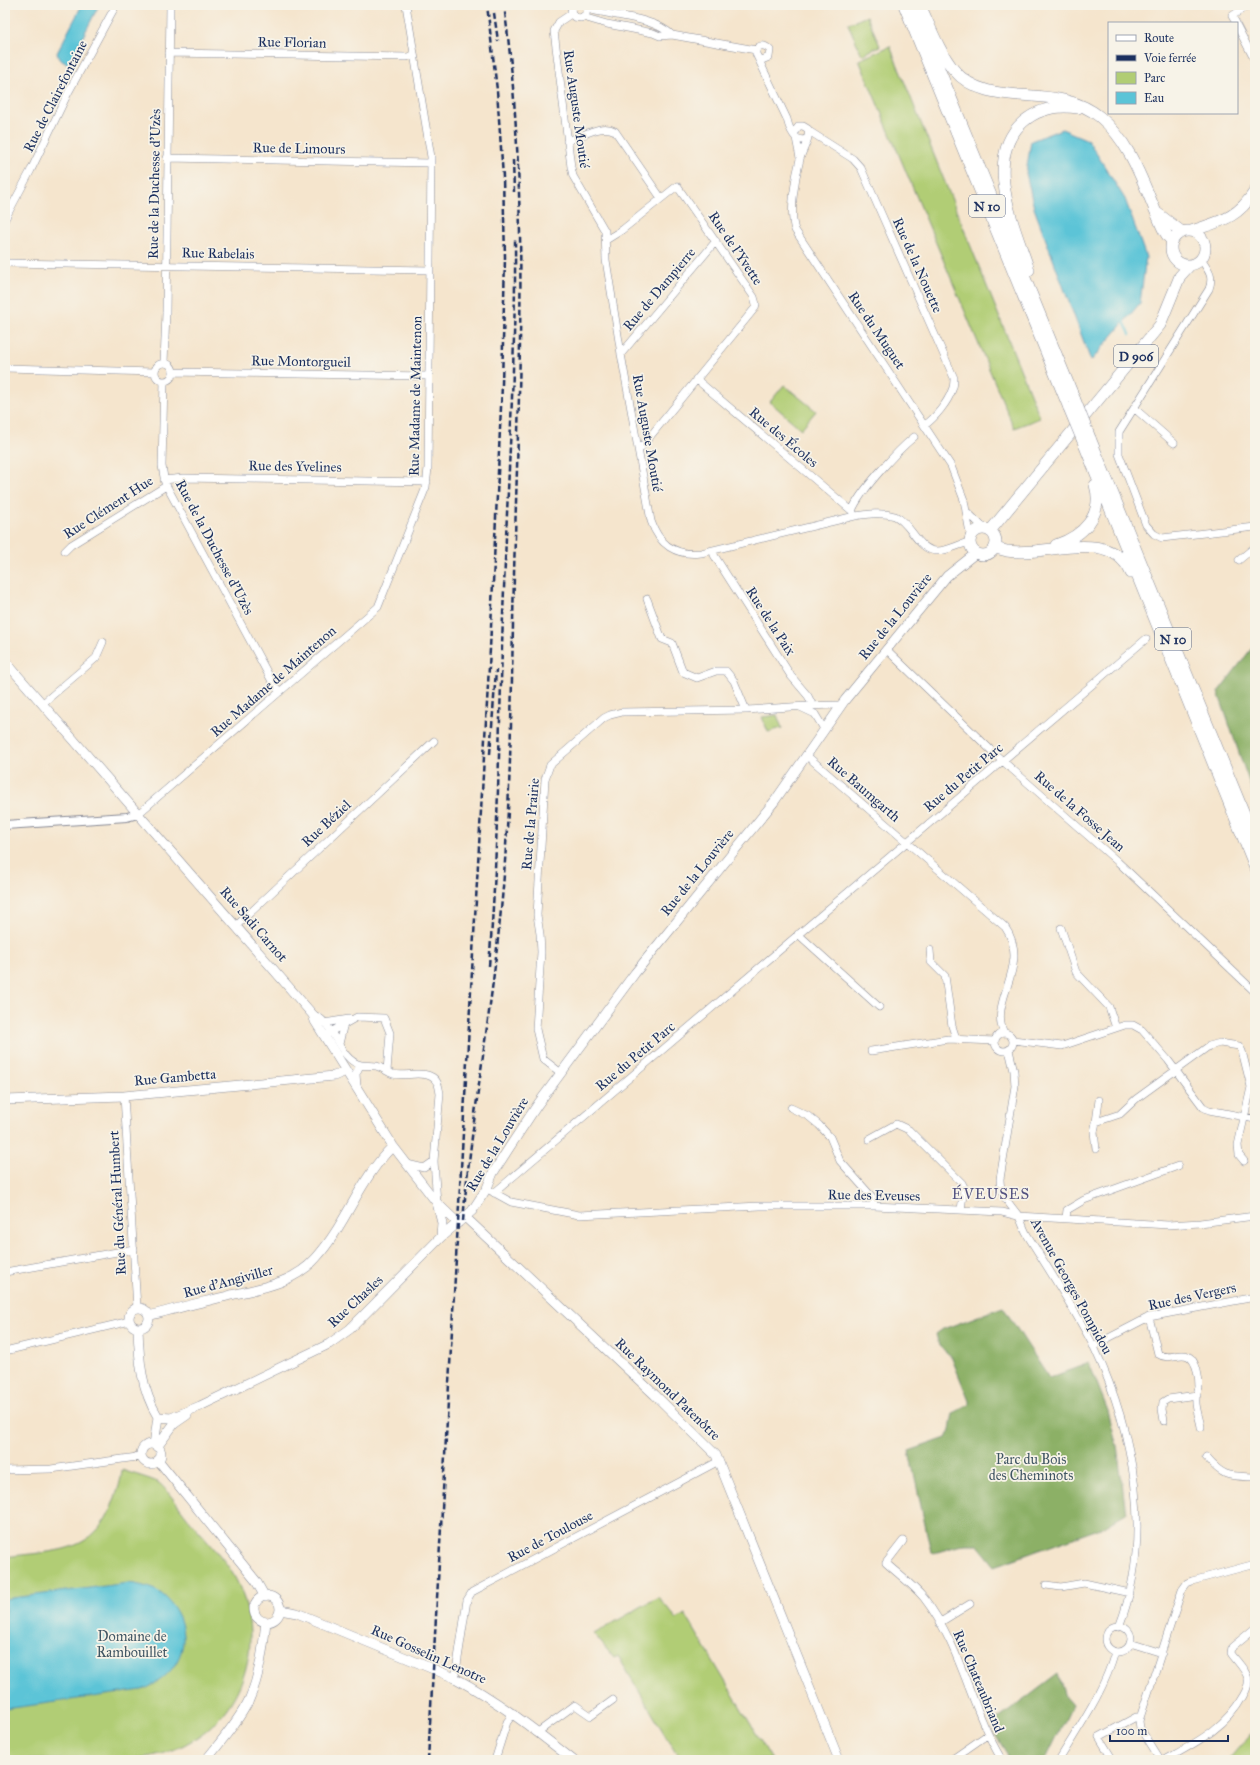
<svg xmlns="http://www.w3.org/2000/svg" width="1260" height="1765" font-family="'IM FELL Great Primer',serif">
  <rect width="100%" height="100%" fill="#f7f3e8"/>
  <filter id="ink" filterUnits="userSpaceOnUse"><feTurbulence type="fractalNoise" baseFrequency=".025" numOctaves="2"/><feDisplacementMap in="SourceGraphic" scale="8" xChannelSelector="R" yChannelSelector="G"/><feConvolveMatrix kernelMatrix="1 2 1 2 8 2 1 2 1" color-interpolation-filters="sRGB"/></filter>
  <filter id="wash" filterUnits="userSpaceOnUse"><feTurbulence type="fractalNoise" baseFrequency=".012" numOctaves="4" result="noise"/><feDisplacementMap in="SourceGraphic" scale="16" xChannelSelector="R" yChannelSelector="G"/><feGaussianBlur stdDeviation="0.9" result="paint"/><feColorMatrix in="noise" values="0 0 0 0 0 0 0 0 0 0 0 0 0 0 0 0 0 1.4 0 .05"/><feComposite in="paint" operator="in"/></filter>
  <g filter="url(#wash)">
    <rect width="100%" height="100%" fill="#f5e5cd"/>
    <path fill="#b1cd74" stroke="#667e69" d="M867 16 880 46 862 55 848 24Z
      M890 46 1040 418 1014 428 859 60Z
      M784 385 816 411 801 429 770 402Z
      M777 715 782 728 768 732 762 717Z
      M122 1470C130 1473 153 1479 159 1483 168 1490 183 1513 192 1523 206 1539 222 1556 233 1574 271 1640 243 1722 173 1750 145 1761 113 1760 84 1760 57 1760 31 1760 5 1760V1557C54 1550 95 1556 114 1500 118 1490 121 1481 122 1470Z
      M658 1597 677 1619 685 1614 772 1760H680L618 1656 614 1658 594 1634Z
      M1255 1729V1760H1228Z"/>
    <path fill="#8cb066" stroke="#547062" d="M1255 644V799L1218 692Z
      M1003 1307 1049 1378 1089 1363 1108 1411 1117 1446 1126 1513 1101 1528 995 1566 977 1544H965L934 1553 931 1552 909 1451 946 1438 950 1430 953 1413 969 1405V1401L951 1356 939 1346 936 1334 943 1329Z
      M1058 1674 1065 1697 1072 1705 1047 1757 1045 1760H1011L994 1733 993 1723Z"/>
    <path fill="#5bc4d7" stroke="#3b7a9a" d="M82 5H99L70 62 67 64 59 59 57 53Z
      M1062 129 1088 140 1125 199 1146 257 1140 303 1091 361 1034 208 1026 173 1031 141Z
      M128 1583C137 1584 146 1586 155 1590 166 1595 174 1606 179 1617 192 1650 173 1678 142 1690L5 1709V1599Z"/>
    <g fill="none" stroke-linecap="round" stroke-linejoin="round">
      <path stroke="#5bc4d7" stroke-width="2.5" d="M1123 320 1130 334"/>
    </g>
  </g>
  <g filter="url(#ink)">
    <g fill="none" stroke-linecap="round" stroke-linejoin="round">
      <g stroke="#888a96" stroke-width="8">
        <path id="minor" d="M573 5 571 11 574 17 581 18 586 14
          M587 9C612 16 654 17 672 35
          M571 14 559 22 554 31 571 167 573 176 605 231 606 260 621 354 651 521C659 545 676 556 701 553L855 516C868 514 882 512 895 516 911 523 918 551 937 551 948 551 959 544 970 542
          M583 17 607 24 653 33 660 36 672 35 756 50
          M1236 23 1232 16 1248 5
          M1237 26 1255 61
          M169 53 407 57 414 55
          M758 58 762 60 769 57 770 50C764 43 755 45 756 54L787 119C789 128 796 146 807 138
          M809 131 853 159 861 168 954 378C954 381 954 386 952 390 948 402 935 418 925 425
          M795 136V131L799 126H803L808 129C811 138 802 150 800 159 795 178 789 212 795 230L951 466 964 500 971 539
          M796 138 800 158
          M567 141C582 137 600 123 615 131L661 198
          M167 158 431 163
          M5 219 31 170 68 93 116 5
          M606 240 622 230 677 186 754 297 756 304 755 308 639 450
          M1201 259C1208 271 1214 275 1209 289L1119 432V454L1146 525 1154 534 1162 538 1255 527
          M5 263 430 270
          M621 354 716 241
          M155 372a9 9 0 1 1 18 0a9 9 0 1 1-18 0Z
          M164 363 166 313 170 5
          M5 368 155 372
          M173 372 429 376
          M696 379 852 511 855 516
          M164 381 162 466 165 483 274 685 280 692
          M1134 408 1174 443
          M164 480 183 478 427 482
          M852 511C859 492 898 450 914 437
          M966 511 985 529
          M713 550 714 555 791 676 808 696 812 704
          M65 551 71 545 166 486
          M1239 560 1255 547
          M647 599 662 639 672 643 683 672 697 678 716 671H726L734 681 746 710
          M887 650 997 756 1118 862 1255 992
          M42 704 96 658 103 642
          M800 707 815 714 824 729
          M806 755 1005 927C1032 966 988 1000 1004 1033
          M138 814 378 607 426 487 428 468 431 157 406 5
          M236 926 434 741
          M1061 928 1076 972 1109 1007 1116 1028
          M798 934 879 1007
          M930 950 931 962 945 976 952 1026 956 1038
          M313 1015C333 1019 338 1060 361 1065 366 1066 371 1065 376 1066 382 1067 387 1072 393 1074 404 1077 419 1071 430 1076 438 1079 439 1087 440 1094L434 1161 437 1203
          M324 1023 349 1019
          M995 1042a9 9 0 1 1 18 0a9 9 0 1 1-18 0Z
          M327 1034 357 1017 384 1018 390 1033 387 1071
          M1013 1040 1062 1046 1125 1025H1133L1142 1030 1168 1060 1203 1107 1209 1110 1255 1119
          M339 1044 344 1023
          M1009 1050 1014 1071 1015 1086 1000 1179C1000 1195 1009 1203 1018 1215 1021 1220 1023 1227 1026 1233 1049 1270 1074 1308 1094 1347 1134 1432 1154 1537 1119 1627
          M871 1051 948 1039 995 1041
          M561 1073 543 1059 536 1029 541 952 540 934 537 915 545 779 550 765 604 718 610 715 622 712C664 711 706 711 747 710 779 708 810 705 841 705
          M357 1086 356 1074 360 1065
          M124 1096 137 1308
          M1099 1100 1096 1122 1120 1114 1136 1099 1209 1046 1220 1043 1239 1046 1242 1051 1251 1087 1238 1145 1239 1155 1244 1161
          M791 1108 808 1116 819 1125 830 1137 840 1161 873 1198 874 1206
          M869 1139 896 1124 909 1130 962 1183 964 1187 961 1210
          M1096 1149 1094 1132 1096 1122
          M407 1164 424 1168 434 1161
          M491 1191 511 1202 579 1215 760 1206H874L1002 1212 1018 1216 1168 1225 1200 1223 1255 1216
          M494 1193 1146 639
          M1066 1218 1067 1210 1084 1200 1178 1166
          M5 1272 134 1249
          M1149 1317 1158 1354C1168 1361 1179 1352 1188 1356 1197 1361 1199 1378 1199 1387 1198 1391 1196 1395 1196 1399 1195 1408 1200 1419 1201 1427
          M1093 1346 1149 1317 1255 1297
          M5 1351 130 1321
          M1164 1421 1162 1409 1163 1402 1168 1399 1197 1395
          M1206 1457C1224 1478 1229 1476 1255 1477
          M5 1470 51 1469 137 1457
          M903 1541 886 1563C898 1574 913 1585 924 1598 962 1647 970 1708 1002 1760
          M1046 1585 1061 1587 1084 1583 1130 1593
          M939 1623 970 1604
          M1105 1639a13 13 0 1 1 26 0a13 13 0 1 1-26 0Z
          M1130 1643 1162 1653
          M455 1678 467 1600 472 1592 719 1461
          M538 1732 575 1705 591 1716 613 1700
          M495 1760 507 1722 514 1713
          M951 1760 987 1735
          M1059 1760C1080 1725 1104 1692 1115 1652
          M1113 1760 1099 1737 1136 1717H1140
          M1160 1760 1140 1728 1139 1721 1182 1590 1187 1583 1192 1581 1255 1564
          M1165 1760C1195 1743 1226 1728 1243 1696 1246 1691 1249 1685 1248 1679 1246 1669 1236 1661 1231 1653L1232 1647 1255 1628"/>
      </g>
      <g stroke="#888a96" stroke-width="10">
        <path id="tertiary" d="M5 825 127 817 138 814
          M137 1457 141 1456"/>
      </g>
      <g stroke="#888a96" stroke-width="10">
        <path id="secondary" d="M5 661 313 1015 315 1021 393 1146 437 1203 458 1223
          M5 1100 124 1096 334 1076 346 1071
          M437 1203 442 1223 441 1237
          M465 1217 655 1395 716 1455 839 1760
          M129 1318a10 10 0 1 1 20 0a10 10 0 1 1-20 0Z
          M149 1316C176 1308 204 1302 231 1295 262 1288 294 1283 316 1258 346 1225 360 1178 393 1146
          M138 1328C139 1360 141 1389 158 1417
          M158 1417 171 1418 200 1406 329 1344 350 1329 441 1237 472 1211 487 1188 493 1173 509 1148 538 1104 635 973 774 802 845 700 947 576 976 553
          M141 1454a10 10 0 1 1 20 0a10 10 0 1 1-20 0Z
          M154 1445 158 1417
          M157 1447 174 1424 187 1415
          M158 1460 256 1581 265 1597
          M254 1609a13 13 0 1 1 26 0a13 13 0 1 1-26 0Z
          M280 1610 297 1613 455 1678C498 1701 535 1730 573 1760
          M206 1760C221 1741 238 1722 249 1700 260 1675 263 1648 266 1622"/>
      </g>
      <g stroke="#888a96" stroke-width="12">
        <path id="primary" d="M904 5 1069 408
          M913 5 1075 400
          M920 5C930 26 939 52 954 70 989 112 1056 80 1100 117 1128 140 1141 177 1155 210 1160 221 1163 233 1172 241
          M1157 213 1182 232
          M1171 248a17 17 0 1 1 34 0a17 17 0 1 1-34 0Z
          M1191 231C1221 221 1237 219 1255 191
          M1029 270C1015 227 982 158 1023 122 1038 109 1058 105 1078 108
          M1090 438 1255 840
          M1084 444 1255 867
          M970 542a13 13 0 1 1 26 0a13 13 0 1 1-26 0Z
          M990 531 1160 325 1180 276 1190 265
          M1056 545C1083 536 1104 515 1095 485
          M995 548C999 549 1003 550 1007 551 1045 558 1109 525 1131 573"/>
      </g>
      <use href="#minor" stroke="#fff" stroke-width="7"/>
      <use href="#tertiary" stroke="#fff" stroke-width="8"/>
      <use href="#secondary" stroke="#fff" stroke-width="9"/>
      <use href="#primary" stroke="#fff" stroke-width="11"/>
      <path stroke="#1b2f5e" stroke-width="2.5" stroke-dasharray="6 3" stroke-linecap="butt" d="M494 13 498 41
        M513 160 514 192
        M490 754 496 670
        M489 966C499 840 499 715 504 589 508 472 516 355 515 238
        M463 1221C471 1124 489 1027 499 929 513 800 511 668 515 537 520 360 528 182 504 5
        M428 1760 490 649 502 385 505 257 503 177 497 90 487 5"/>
      <g stroke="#888a96" stroke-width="12" stroke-linecap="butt">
        <path id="primary-bridge" d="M1075 400 1090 438
          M1069 408 1084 444"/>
      </g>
      <use href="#primary-bridge" stroke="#fff" stroke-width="11"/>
    </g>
  </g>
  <g text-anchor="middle" stroke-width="3.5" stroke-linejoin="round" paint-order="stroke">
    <g fill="#f7f3e8" stroke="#5d6a87" stroke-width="1">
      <rect x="969" y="195" width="36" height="22" rx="3"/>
      <rect x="1114" y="345" width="44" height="22" rx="3"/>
      <rect x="1155" y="628" width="36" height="22" rx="3"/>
    </g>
    <g font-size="13" font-weight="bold" fill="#1b2f5e">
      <text x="987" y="211">N 10</text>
      <text x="1136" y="361">D 906</text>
      <text x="1173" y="644">N 10</text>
    </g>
    <g font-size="14" fill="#1b2f5e" stroke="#f7f3e8">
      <text transform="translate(292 42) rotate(1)" y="5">Rue Florian</text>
      <text transform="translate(55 96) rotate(-63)" y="5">Rue de Clairefontaine</text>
      <text transform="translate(577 109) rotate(82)" y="5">Rue Auguste Moutié</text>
      <text transform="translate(299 148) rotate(1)" y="5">Rue de Limours</text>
      <text transform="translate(154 184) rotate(-89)" y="5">Rue de la Duchesse d'Uzès</text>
      <text transform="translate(736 248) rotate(56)" y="5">Rue de l'Yvette</text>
      <text transform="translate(218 253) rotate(1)" y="5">Rue Rabelais</text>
      <text transform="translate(918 265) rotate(66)" y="5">Rue de la Nouette</text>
      <text transform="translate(659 289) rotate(-50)" y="5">Rue de Dampierre</text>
      <text transform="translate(877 330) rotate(56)" y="5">Rue du Muguet</text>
      <text transform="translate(301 361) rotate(1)" y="5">Rue Montorgueil</text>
      <text transform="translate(415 396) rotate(-89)" y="5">Rue Madame de Maintenon</text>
      <text transform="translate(648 433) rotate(80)" y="5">Rue Auguste Moutié</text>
      <text transform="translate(784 437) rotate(40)" y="5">Rue des Écoles</text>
      <text transform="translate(295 466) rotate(1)" y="5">Rue des Yvelines</text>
      <text transform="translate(108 507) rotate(-33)" y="5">Rue Clément Hue</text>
      <text transform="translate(215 547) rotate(62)" y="5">Rue de la Duchesse d'Uzès</text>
      <text transform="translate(895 616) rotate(-51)" y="5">Rue de la Louvière</text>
      <text transform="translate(771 621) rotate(57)" y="5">Rue de la Paix</text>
      <text transform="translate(273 681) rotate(-41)" y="5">Rue Madame de Maintenon</text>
      <text transform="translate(963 777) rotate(-40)" y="5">Rue du Petit Parc</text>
      <text transform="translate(864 789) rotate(41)" y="5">Rue Baumgarth</text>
      <text transform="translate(1080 811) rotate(41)" y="5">Rue de la Fosse Jean</text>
      <text transform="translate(326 823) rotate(-43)" y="5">Rue Béziel</text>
      <text transform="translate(530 824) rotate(-85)" y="5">Rue de la Prairie</text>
      <text transform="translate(697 872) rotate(-51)" y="5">Rue de la Louvière</text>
      <text transform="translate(254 924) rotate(49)" y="5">Rue Sadi Carnot</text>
      <text transform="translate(635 1056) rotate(-40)" y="5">Rue du Petit Parc</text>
      <text transform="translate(175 1077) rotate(-5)" y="5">Rue Gambetta</text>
      <text transform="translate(497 1144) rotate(-59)" y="5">Rue de la Louvière</text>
      <text transform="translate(874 1195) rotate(1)" y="5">Rue des Eveuses</text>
      <text transform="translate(117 1203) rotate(-93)" y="5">Rue du Général Humbert</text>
      <text transform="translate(228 1281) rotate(-15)" y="5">Rue d'Angiviller</text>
      <text transform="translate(1072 1286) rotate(61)" y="5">Avenue Georges Pompidou</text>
      <text transform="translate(1192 1296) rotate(-12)" y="5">Rue des Vergers</text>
      <text transform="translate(355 1301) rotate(-43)" y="5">Rue Chasles</text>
      <text transform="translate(668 1389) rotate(44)" y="5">Rue Raymond Patenôtre</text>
      <text transform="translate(550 1536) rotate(-28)" y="5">Rue de Toulouse</text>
      <text transform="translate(429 1654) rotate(24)" y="5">Rue Gosselin Lenotre</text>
      <text transform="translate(979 1681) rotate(67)" y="5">Rue Chateaubriand</text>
    </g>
    <g font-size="14" fill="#405664" stroke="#f7f3e8">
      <text x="1031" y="1464">Parc du Bois<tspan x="1031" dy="16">des Cheminots</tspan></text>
      <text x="132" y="1641">Domaine de<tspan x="132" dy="16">Rambouillet</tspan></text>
    </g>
    <g font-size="15" letter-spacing="1" fill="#545381" stroke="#f7f3e8">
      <text x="991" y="1199">ÉVEUSES</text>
    </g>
  </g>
  <rect width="1260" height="1765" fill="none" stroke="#f7f3e8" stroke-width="20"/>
  <rect x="1108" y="22" width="130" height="92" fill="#f7f3e8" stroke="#9fa5b1"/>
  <rect x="1116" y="35" width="20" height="6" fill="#ffffff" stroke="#9fa5b1"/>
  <text x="1144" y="42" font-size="12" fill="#1b2f5e">Route</text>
  <rect x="1116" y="55" width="20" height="6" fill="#1b2f5e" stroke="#9fa5b1"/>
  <text x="1144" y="62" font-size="12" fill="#1b2f5e">Voie ferrée</text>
  <rect x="1116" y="72" width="20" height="12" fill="#b1cd74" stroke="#9fa5b1"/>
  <text x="1144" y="82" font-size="12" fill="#1b2f5e">Parc</text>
  <rect x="1116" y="92" width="20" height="12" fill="#5bc4d7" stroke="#9fa5b1"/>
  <text x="1144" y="102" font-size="12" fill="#1b2f5e">Eau</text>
  <path d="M1110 1735v6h118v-6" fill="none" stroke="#1b2f5e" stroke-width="2"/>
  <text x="1116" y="1735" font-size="12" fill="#1b2f5e" stroke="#f7f3e8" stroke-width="3" paint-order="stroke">100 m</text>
</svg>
